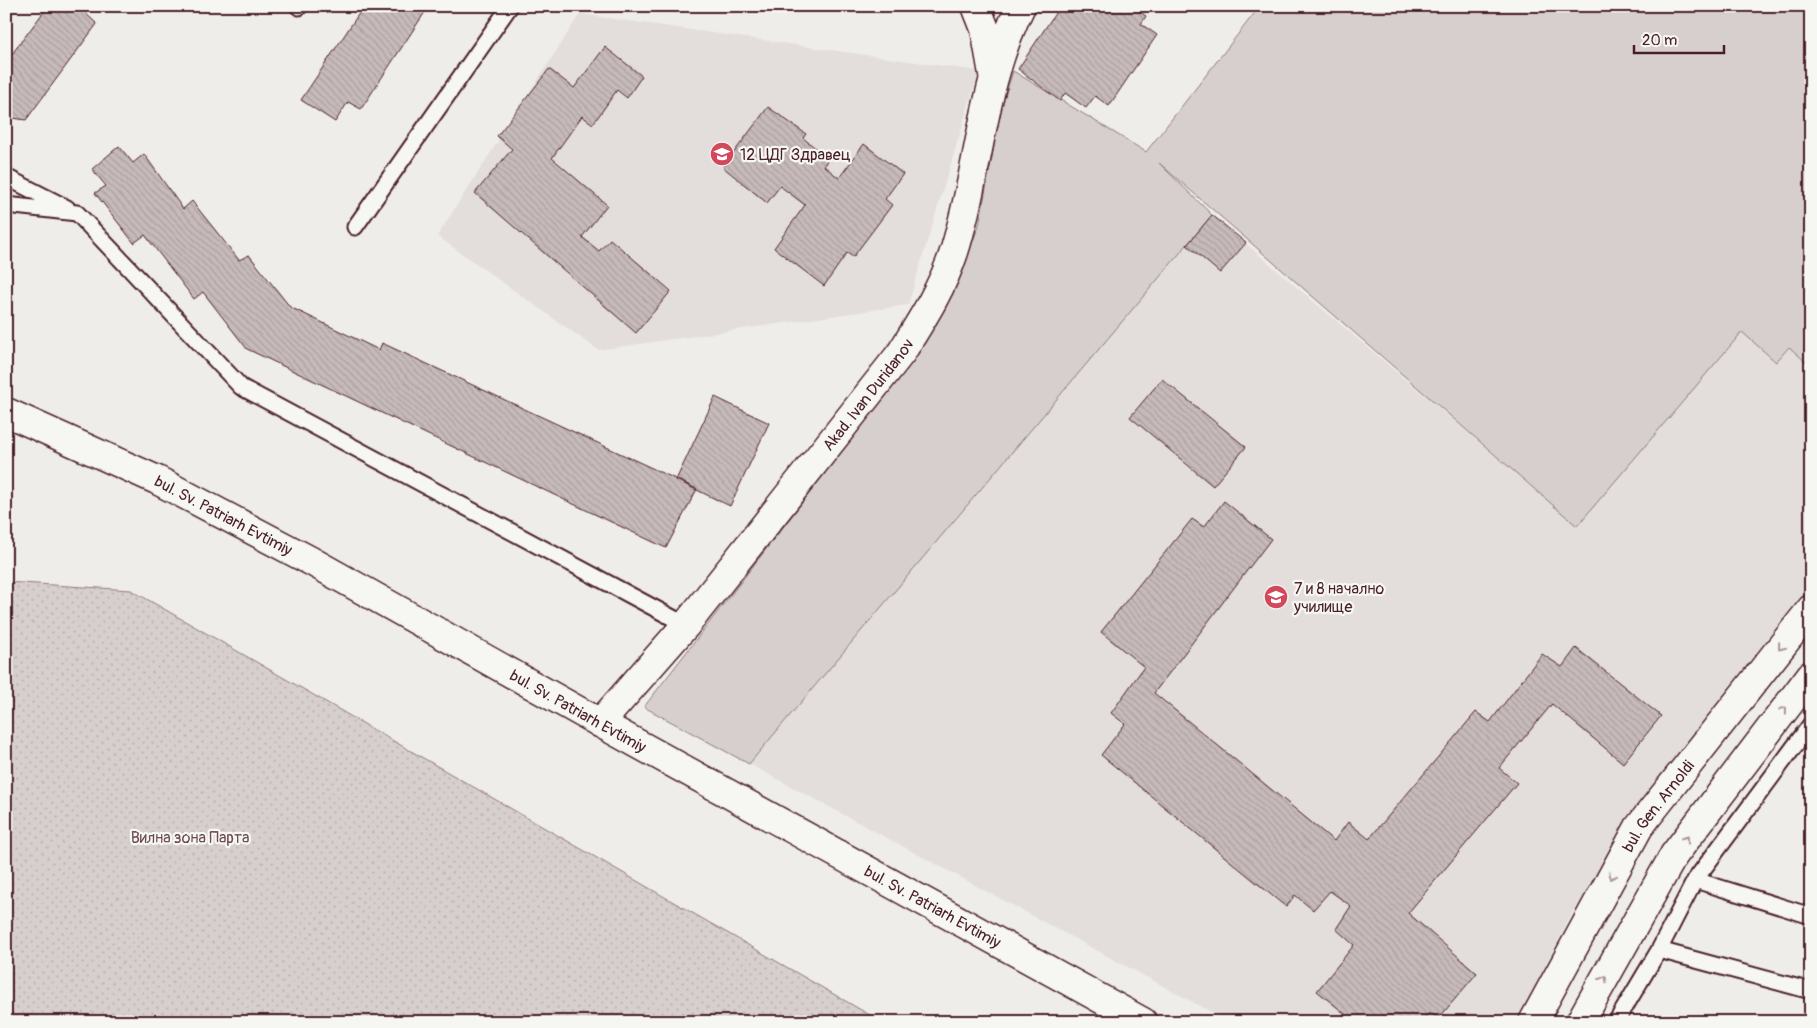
<svg xmlns="http://www.w3.org/2000/svg" width="1817" height="1028" font-family="Pangolin,sans-serif">
  <defs>
    <pattern id="garden-dots" width="8" height="8" patternUnits="userSpaceOnUse" patternTransform="scale(1.25)"><rect width="8" height="8" fill="#d7cfce"/><path d="M2 2h.1M6 6h.1" fill="none" stroke="#bab1b1" stroke-width="1.8" stroke-linecap="round"/></pattern>
    <pattern id="building-back-hatch" width="6" height="6" patternUnits="userSpaceOnUse" patternTransform="scale(1.25)"><rect width="6" height="6" fill="#c6babb"/><path d="M-1 5l2 2M0 0l6 6M5-1l2 2" fill="none" stroke="#ac9fa1"/></pattern>
  </defs>
  <rect width="100%" height="100%" fill="#efedea"/>
  <filter id="ink" filterUnits="userSpaceOnUse"><feTurbulence type="fractalNoise" baseFrequency=".02" numOctaves="2"/><feDisplacementMap in="SourceGraphic" scale="10" xChannelSelector="R" yChannelSelector="G"/><feConvolveMatrix kernelMatrix="1 2 1 2 8 2 1 2 1" color-interpolation-filters="sRGB"/></filter>
  <g filter="url(#ink)">
    <path fill="#e3dedc" d="M580 14 979 71 908 305 598 350 437 236Z
      M1212 215 1577 525 1742 332 1776 362 1789 347 1806 361 1811 356V586L1745 668 1653 789 1572 914 1517 1022H1230L749 764Z"/>
    <path fill="#d7cfce" stroke="#90777c" d="M1260 6H1811V356L1806 362 1789 347 1776 362 1742 332 1577 526 1159 163 1212 215 749 764 644 707 921 349 958 281 979 225 1002 105 1013 71 1146 152Z"/>
    <path fill="url(#garden-dots)" stroke="#90777c" d="M6 582 131 590 882 1022H6Z"/>
    <path fill="url(#building-back-hatch)" stroke="#4a1f2b" d="M48 6H87L83 11 97 24 26 120 6 117V62Z
      M364 6H429L361 109 348 102 335 122 301 100Z
      M1060 6H1131L1146 16 1141 24 1157 35 1109 106 1095 96 1086 108 1065 93 1060 101 1018 69Z
      M605 47 642 76 627 98 617 90 593 124 582 116 552 158 607 205 582 237 599 251 610 239 671 291 636 333 475 193 512 149 497 136 549 69 574 88Z
      M768 107 806 134 803 138 828 158 824 166 839 178 864 144 903 174 885 199 892 205 853 257 847 253 824 286 774 248 805 205 780 186 767 203 723 167Z
      M119 146 133 163 144 154 183 209 192 201 239 260 249 255 290 307 379 350 382 343 697 489 666 548 247 349 203 292 194 299 145 235 134 243 95 193 106 186 92 169Z
      M1212 215 1246 243 1220 273 1187 245Z
      M1162 379 1246 447 1213 486 1130 417Z
      M715 397 769 423 730 506 676 480Z
      M1224 501 1271 539 1154 693 1334 841 1348 822 1369 839 1476 712 1490 722 1542 654 1562 667 1576 648 1661 716 1623 763 1552 704 1499 768 1517 783 1408 913 1477 973 1439 1018 1429 1013 1421 1022H1355L1317 991 1354 945 1336 929 1351 906 1330 891 1313 910 1295 895 1286 907 1101 755 1125 724 1111 713 1144 667 1101 632 1192 519 1204 527Z"/>
    <g fill="none" stroke-linecap="round" stroke-linejoin="round">
      <g stroke="#4a1f2b" stroke-width="19">
        <path id="service" d="M298 6 299 7
          M6 177 67 208
          M6 205 77 213 241 387 686 625
          M355 227 510 6
          M1695 880 1811 916
          M1659 950 1811 991
          M1616 1022 1659 950 1695 880 1811 724"/>
      </g>
      <g stroke="#4a1f2b" stroke-width="31">
        <g id="minor">
          <path d="M976 6 985 29 993 74"/>
          <path id="s1" d="M6 412 157 480 311 561 600 723 1143 1022"/>
          <path id="s2" d="M600 723 686 625 901 353C921 321 942 289 954 252 980 170 981 85 1021 6"/>
          <path id="s3" d="M1533 1022 1639 827 1811 609"/>
          <path d="M1580 1022 1674 855 1811 675"/>
        </g>
      </g>
      <use href="#service" stroke="#f6f6f2" stroke-width="15"/>
      <use href="#minor" stroke="#f6f6f2" stroke-width="28"/>
    </g>
    <defs><path id="oneway-chevron" d="M-2-3.5L2.5 0L-2 3.5" fill="none" stroke-width="1.6" stroke-linecap="round" stroke-linejoin="round" transform="scale(1.25)"/></defs>
    <g stroke="#a99598">
      <use href="#oneway-chevron" transform="translate(1781 647) rotate(128)"/>
      <use href="#oneway-chevron" transform="translate(1784 710) rotate(-53)"/>
      <use href="#oneway-chevron" transform="translate(1686 839) rotate(-53)"/>
      <use href="#oneway-chevron" transform="translate(1612 876) rotate(118)"/>
      <use href="#oneway-chevron" transform="translate(1604 979) rotate(-61)"/>
    </g>
  </g>
  <defs>
    <g id="school-disc" transform="scale(1.25)"><circle r="9.5" fill="#d1495b" stroke="#f6f6f2"/><path d="M0-5L7-2L0 1L-7-2ZM-4 1L0 2.5L4 1V4Q0 6-4 4Z" fill="#fff"/></g>
  </defs>
  <g fill-rule="evenodd">
    <use href="#school-disc" x="722" y="154"/>
    <use href="#school-disc" x="1276" y="597"/>
  </g>
  <g text-anchor="middle" stroke-width="4.5" stroke-linejoin="round" paint-order="stroke">
    <g font-size="16" fill="#4a1f2b" stroke="#f6f6f2" text-anchor="start">
      <text x="740" y="160">12 ЦДГ Здравец</text>
      <text x="1294" y="594">7 и 8 начално<tspan x="1294" dy="18">училище</tspan></text>
    </g>
    <g font-size="16" fill="#4a1f2b" stroke="#f6f6f2">
      <text dy="6" stroke="none"><textPath href="#s2" startOffset="424">Akad. Ivan Duridanov</textPath></text>
      <text dy="6" stroke="none"><textPath href="#s1" startOffset="241">bul. Sv. Patriarh Evtimiy</textPath></text>
      <text dy="6" stroke="none"><textPath href="#s1" startOffset="646">bul. Sv. Patriarh Evtimiy</textPath></text>
      <text dy="6" stroke="none"><textPath href="#s3" startOffset="250">bul. Gen. Arnoldi</textPath></text>
      <text dy="6" stroke="none"><textPath href="#s1" startOffset="1051">bul. Sv. Patriarh Evtimiy</textPath></text>
    </g>
    <g font-size="16" fill="#6d4b54" stroke="#f6f6f2">
      <text x="190" y="843">Вилна зона Парта</text>
    </g>
  </g>
  <rect width="1817" height="1028" fill="none" stroke="#f6f6f2" stroke-width="25"/>
  <rect x="12" y="12" width="1792" height="1003" fill="none" stroke="#4a1f2b" stroke-width="2" filter="url(#ink)"/>
  <path d="M1634 45v8h90v-8" fill="none" stroke="#4a1f2b" stroke-width="2.5"/>
  <text x="1642" y="45" font-size="15" fill="#4a1f2b" stroke="#f6f6f2" stroke-width="4" paint-order="stroke">20 m</text>
</svg>
